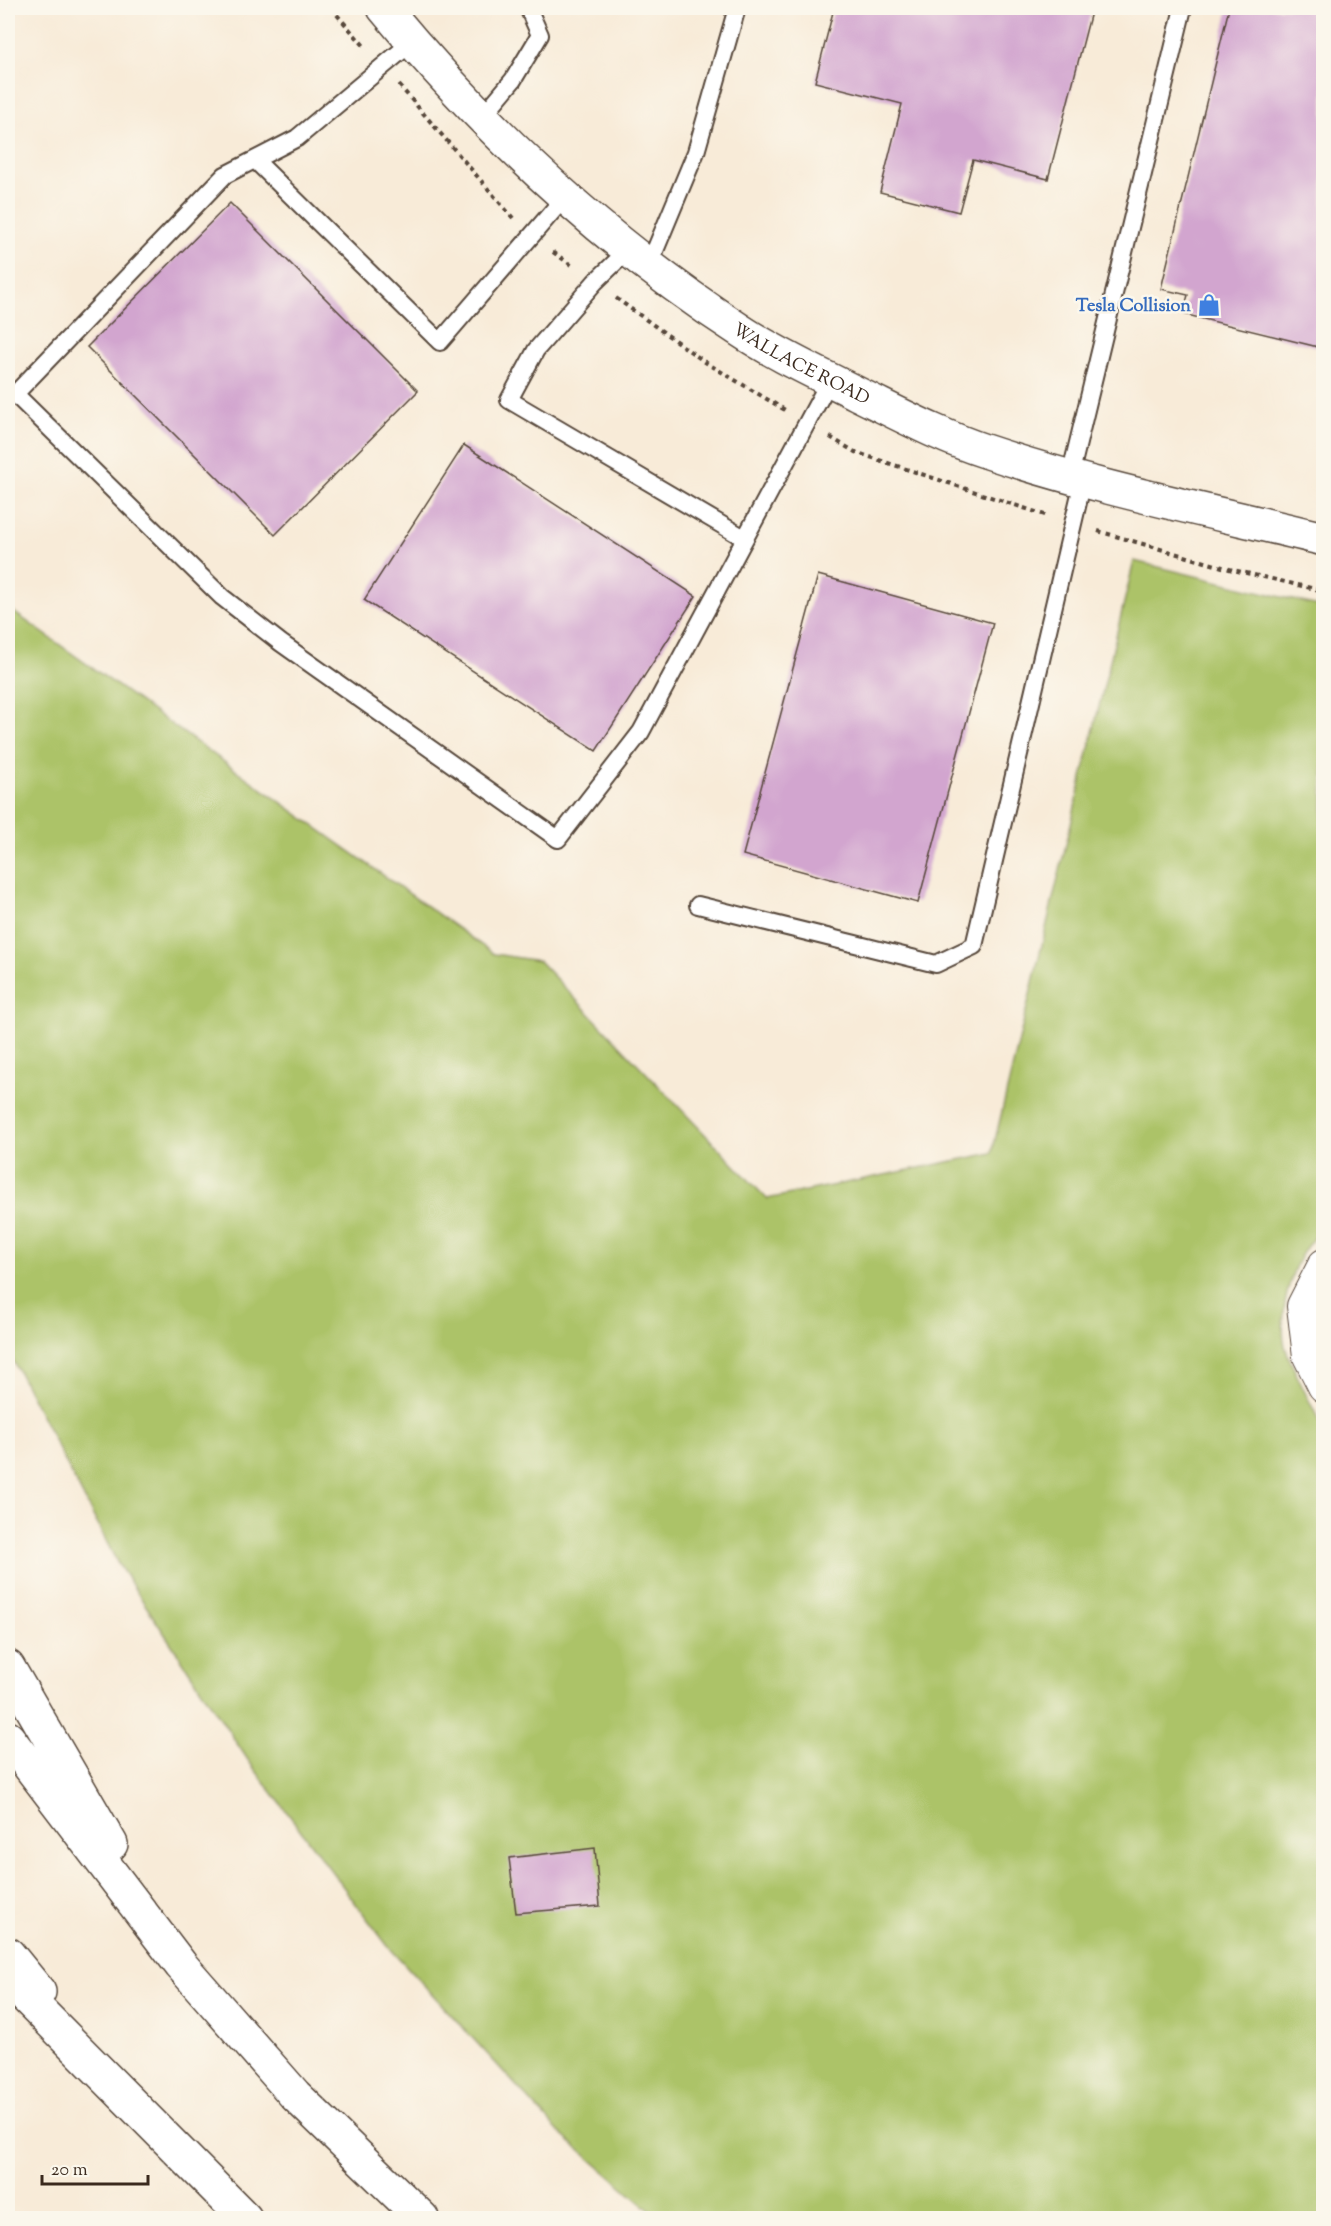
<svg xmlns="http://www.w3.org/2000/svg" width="1331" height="2226" font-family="'Sorts Mill Goudy',serif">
  <rect width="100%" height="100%" fill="#fbf7ec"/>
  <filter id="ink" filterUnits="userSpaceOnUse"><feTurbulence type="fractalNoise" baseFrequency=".0167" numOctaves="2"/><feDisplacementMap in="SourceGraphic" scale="12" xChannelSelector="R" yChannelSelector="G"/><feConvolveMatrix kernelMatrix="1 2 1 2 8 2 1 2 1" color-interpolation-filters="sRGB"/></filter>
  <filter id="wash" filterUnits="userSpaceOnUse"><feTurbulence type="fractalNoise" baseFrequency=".008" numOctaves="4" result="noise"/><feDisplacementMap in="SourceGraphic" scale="24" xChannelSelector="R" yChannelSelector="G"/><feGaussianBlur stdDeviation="1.35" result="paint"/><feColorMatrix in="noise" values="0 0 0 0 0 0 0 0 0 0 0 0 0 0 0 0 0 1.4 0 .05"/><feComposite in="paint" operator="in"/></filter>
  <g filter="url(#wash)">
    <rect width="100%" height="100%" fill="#f8ebd8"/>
    <path fill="#acc367" stroke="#747642" stroke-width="1.5" d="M1134 561 1323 607V1230C1292 1253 1280 1305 1284 1342 1287 1360 1315 1411 1324 1431L1323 2218H653L654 2214 559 2132 387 1945 250 1763 117 1562 8 1351V608L494 954 539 961 767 1199 992 1153Z"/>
    <g id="blocks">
      <path fill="#d2a5cf" d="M834 8H1092L1048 179 973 160 959 212 880 192 902 104 815 82Z
        M1229 8H1324L1322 348 1183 314 1188 295 1161 289Z
        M230 203 418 391 275 535 87 347Z
        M464 445 696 596 596 751 364 600Z
        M818 575 993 623 918 903 743 855Z
        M595 1848 600 1906 516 1913 509 1858Z"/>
    </g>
  </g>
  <g filter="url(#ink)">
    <use href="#blocks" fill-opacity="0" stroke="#57473a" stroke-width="1.5"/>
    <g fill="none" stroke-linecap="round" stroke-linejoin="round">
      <g stroke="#57473a" stroke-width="20">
        <path id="service" d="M412 42 297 138 225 175 15 394 222 597 281 643 558 839 641 732 830 380
          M482 117 513 80 540 35 528 8
          M255 160 440 342 564 198
          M628 250 595 282 536 350 509 400 744 538
          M649 265 696 152 737 8
          M1070 476 1183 8
          M698 905 936 964 974 946 1083 481"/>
      </g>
      <g stroke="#57473a" stroke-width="34">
        <path id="minor" d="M1324 1265 1303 1306 1309 1356 1324 1386"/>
      </g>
      <g stroke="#57473a" stroke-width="36">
        <g id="tertiary">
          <path id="s1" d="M384 8C487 132 605 243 741 331 777 355 819 374 858 394 899 414 942 437 985 451 1095 488 1210 511 1324 539"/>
        </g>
      </g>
      <g stroke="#57473a" stroke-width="36">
        <path id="motorway" d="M8 1667 111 1844
          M8 1738 181 1965 295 2095 422 2218
          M8 1954 39 1992
          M8 1979 245 2218"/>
      </g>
      <path stroke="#57473a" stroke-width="4" stroke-dasharray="4.5 4.5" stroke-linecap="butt" d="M331 8 366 48
        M399 85 513 218
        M553 252 574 267
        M616 298 705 362 785 410
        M830 437 855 452 1048 516
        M1098 531 1233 570 1324 591"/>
      <use href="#service" stroke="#fff" stroke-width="16"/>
      <use href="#minor" stroke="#fff" stroke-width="32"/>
      <use href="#tertiary" stroke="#fff" stroke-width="33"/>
      <use href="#motorway" stroke="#fff" stroke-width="33"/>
    </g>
  </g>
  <defs>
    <g id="shop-bare" transform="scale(1.8)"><path d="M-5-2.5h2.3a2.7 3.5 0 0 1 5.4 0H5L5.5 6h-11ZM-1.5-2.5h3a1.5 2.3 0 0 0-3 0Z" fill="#3f7fe0" stroke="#fbf7ec" stroke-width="2.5" paint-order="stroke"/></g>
  </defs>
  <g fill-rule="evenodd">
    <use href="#shop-bare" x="1209" y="305"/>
  </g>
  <g text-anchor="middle" stroke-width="5" stroke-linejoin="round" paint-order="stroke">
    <g font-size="18" font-weight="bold" fill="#366cbe" stroke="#fbf7ec" text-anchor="end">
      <text x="1191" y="311">Tesla Collision</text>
    </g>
    <g font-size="18" fill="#3b2a1e" stroke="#fbf7ec">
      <text dy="6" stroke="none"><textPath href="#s1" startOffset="552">WALLACE ROAD</textPath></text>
    </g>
  </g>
  <rect width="1331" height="2226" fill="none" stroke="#fbf7ec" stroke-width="30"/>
  <path d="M42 2175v9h106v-9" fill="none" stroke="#3b2a1e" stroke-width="3"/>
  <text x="51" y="2175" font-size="18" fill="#3b2a1e" stroke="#fbf7ec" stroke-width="4.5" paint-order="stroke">20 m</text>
</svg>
